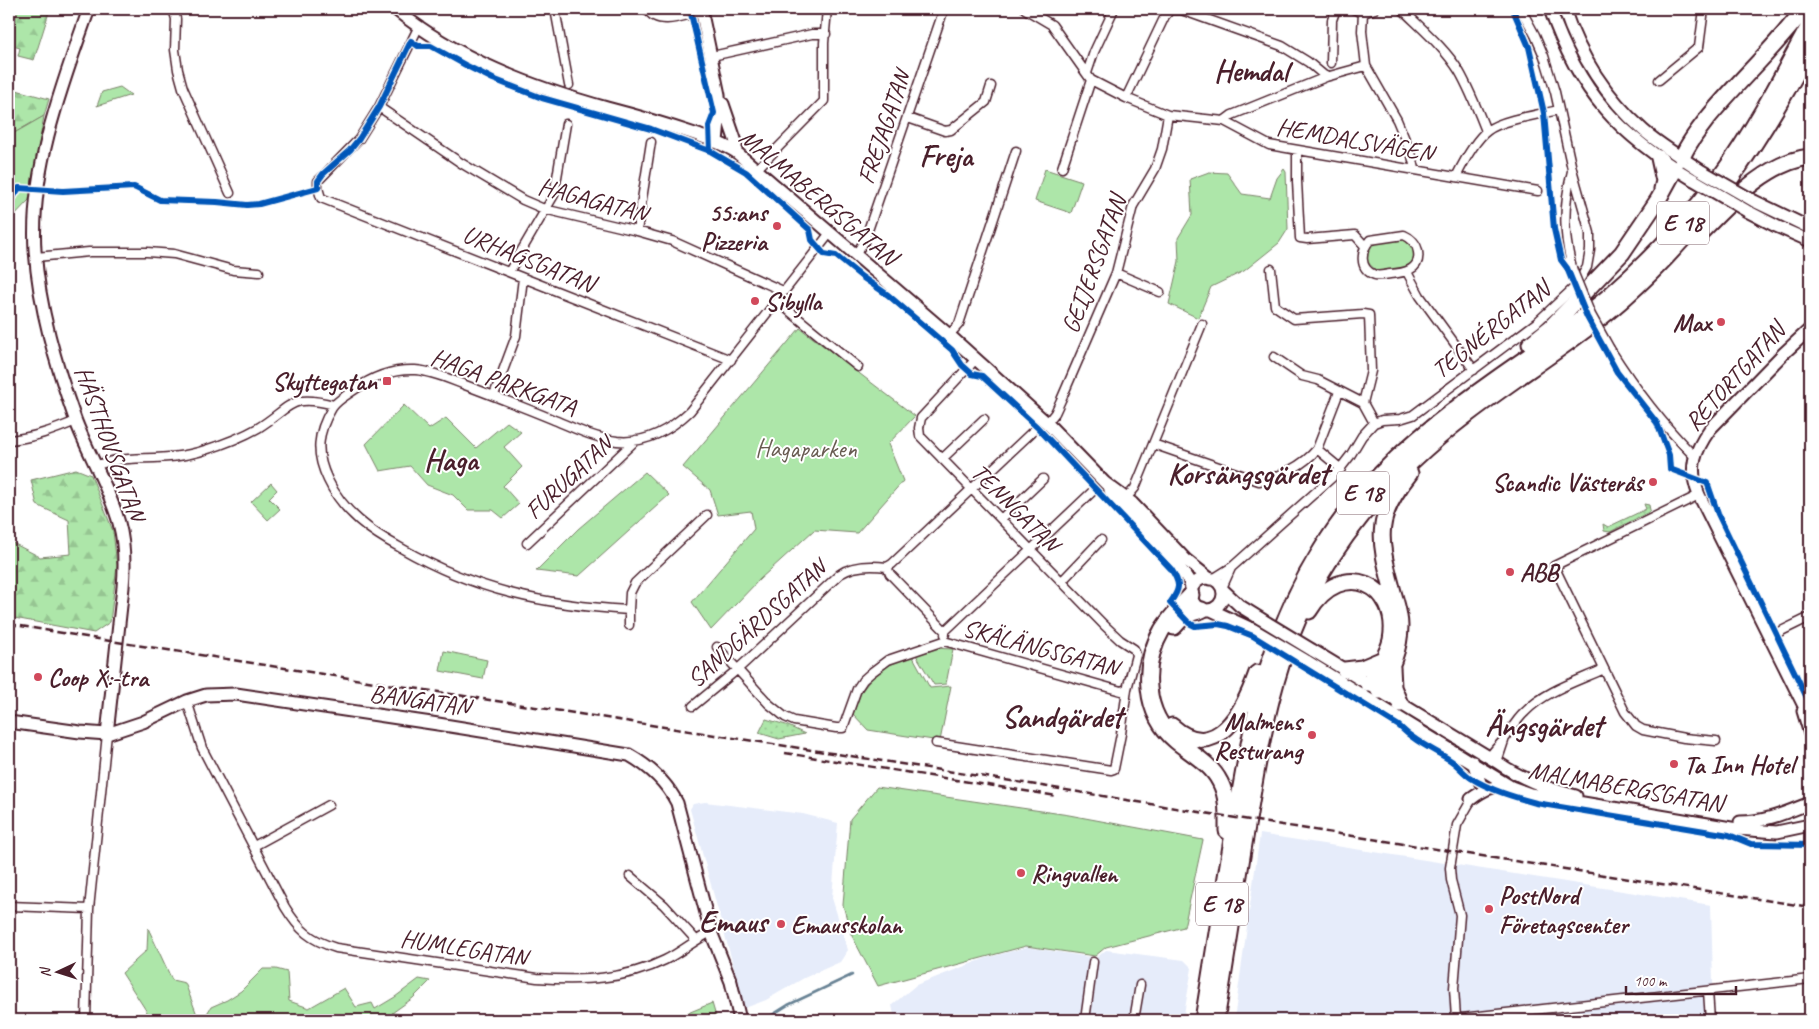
<svg xmlns="http://www.w3.org/2000/svg" width="1819" height="1029" font-family="Caveat,sans-serif">
  <defs>
    <pattern id="grass-dots" width="8" height="8" patternUnits="userSpaceOnUse" patternTransform="scale(1.25)"><rect width="8" height="8" fill="#ade6a9"/><path d="M2 2h.1M6 6h.1" fill="none" stroke="#96c592" stroke-width="1.8" stroke-linecap="round"/></pattern>
    <pattern id="forest-firs" width="22" height="20" patternUnits="userSpaceOnUse" patternTransform="scale(1.25)"><rect width="22" height="20" fill="#ade6a9"/><path d="M5 1l3.5 6h-7zM16 11l3.5 6h-7z" fill="#96c592"/></pattern>
  </defs>
  <rect width="100%" height="100%" fill="#fff"/>
  <filter id="ink" filterUnits="userSpaceOnUse"><feTurbulence type="fractalNoise" baseFrequency=".02" numOctaves="2"/><feDisplacementMap in="SourceGraphic" scale="10" xChannelSelector="R" yChannelSelector="G"/><feConvolveMatrix kernelMatrix="1 2 1 2 8 2 1 2 1" color-interpolation-filters="sRGB"/></filter>
  <g filter="url(#ink)">
    <path fill="#e6ecfa" d="M705 802 803 814 838 823 832 898 848 950 840 962 804 978 766 1000 745 1008 690 809 693 804Z
      M1260 834 1711 905 1714 1020H1234Z
      M1027 947 1096 958 1106 950 1184 960 1192 968 1183 1020H895L892 1005 916 985 986 958Z"/>
    <path fill="url(#grass-dots)" stroke="#7c826a" d="M1644 504 1649 505 1650 510 1649 512 1610 532 1604 531 1603 524 1608 527 1646 509Z
      M766 719 786 725 805 734 779 739 759 733Z"/>
    <path fill="url(#forest-firs)" stroke="#7c826a" d="M18 9H50L34 60 18 56 20 48 9 45Z
      M9 88 49 99 44 116 9 136Z
      M76 469 91 475 113 531 117 566 110 622 94 633 9 617V541L40 557 71 554 69 520 37 505 31 480Z"/>
    <path fill="#ade6a9" stroke="#7c826a" d="M120 87 131 95 97 106 102 92Z
      M44 116 29 200 9 221V136Z
      M1045 169 1082 181 1071 213 1035 201Z
      M1284 169 1286 172 1288 229 1279 243 1244 271 1211 287 1198 318 1169 304 1179 261 1178 238 1192 215 1190 179 1209 172 1227 173 1242 194 1270 198 1277 178Z
      M1403 239 1415 244 1416 260 1408 269 1378 272 1368 263 1366 252 1373 242Z
      M800 328 915 416 888 444 903 481 857 533 814 530 760 579 711 630 692 602 754 529 751 511 718 515 710 490 683 467Z
      M404 405 429 429 446 418 476 448 507 422 521 432 504 447 522 467 503 486 519 504 503 518 493 510H468L453 495 427 485 410 466 380 471 366 444Z
      M645 472 669 495 579 576 536 571 578 529Z
      M271 483 277 490 269 498 280 509 268 520 251 502Z
      M933 648 953 649 946 684 934 685 916 655Z
      M444 651 487 660 483 679 440 671Z
      M912 655 930 688 951 686 940 741 868 730 853 714 861 692 878 670Z
      M877 787 1069 815 1203 840 1184 927 1106 947 1095 956 1026 946 878 986 851 934 843 905 850 819Z
      M148 928 172 980 185 983 199 1020H147V1012L122 973 147 950Z
      M263 969H276L287 972 289 1001 309 1008 344 988 356 1007 372 1003 375 1009 395 997 419 979 430 981 413 998 392 1013 429 1020H203L211 1007 227 1000 241 991Z
      M712 1003 717 1020H671Z"/>
    <g fill="none" stroke-linecap="round" stroke-linejoin="round">
      <path stroke="#678294" stroke-width="2.5" d="M764 1020 788 1005 852 975"/>
      <g stroke="#4a1f2b" stroke-width="11">
        <path id="street" d="M173 9 176 19 175 50 178 70 183 88 230 193
          M555 9 569 85
          M647 9C658 28 685 15 702 11
          M1025 9 1052 25 1091 80 1126 98 1168 115 1224 121 1269 145 1538 191
          M1353 9 1363 13
          M1402 9C1421 28 1445 48 1459 71 1470 90 1478 111 1486 131
          M1187 12 1282 46 1308 62 1326 77
          M1363 13 1362 31 1366 66 1397 120 1412 156 1415 169
          M1363 13 1375 9
          M418 28 379 107 359 139 318 181V188L321 198 731 360
          M712 56 812 34H826
          M1331 63 1332 20 1336 9
          M1087 73 1094 52 1114 9
          M1659 80 1699 47 1704 9
          M1126 98 1165 16 1170 10H1181L1187 12 1186 9
          M379 107 461 163 523 200 544 209 637 231 672 241 783 291
          M908 118 945 131 951 130 986 102 991 86
          M1224 121 1232 115 1326 77 1366 66
          M1297 151V181L1300 238 1307 239 1355 235 1365 246
          M1062 168 1091 80
          M757 169 824 101V43L827 9
          M1572 171C1563 207 1563 235 1573 271
          M1456 177C1462 165 1476 139 1487 131 1500 120 1541 114 1559 110
          M637 231 651 142
          M1404 235C1411 238 1417 244 1418 252 1421 270 1404 273 1390 274 1385 275 1379 276 1375 275 1358 269 1361 250 1370 240Z
          M855 255 864 242 944 9
          M36 257 89 252H147L174 254 233 270 259 272
          M1271 269 1275 306 1294 319 1363 314 1369 315 1371 371 1363 403 1374 423
          M509 272 554 195 566 124
          M1407 272 1420 296 1474 370
          M1116 273 1160 292
          M777 301 858 367
          M949 335 959 324 1016 151
          M1610 349C1634 387 1662 424 1694 456
          M1274 357 1302 376 1318 380 1363 403
          M494 395 516 336 523 278
          M1047 423 1055 413 1061 400 1116 273 1133 206 1155 169 1162 149 1168 115
          M9 440C33 438 54 430 76 421
          M1153 444 1259 481C1279 478 1304 465 1317 449L1339 392
          M1317 449 1341 469
          M942 459 984 419
          M95 465C102 464 110 461 117 460 147 457 176 460 205 450 221 445 244 436 258 428 292 407 289 393 334 405
          M1699 495 1554 566 1625 712 1636 726 1643 730 1684 738 1716 741
          M1123 502 1135 488 1202 324
          M1001 519 1043 479
          M527 543 636 440
          M887 567 890 574 945 631V634
          M1213 579 1232 567 1336 474 1350 456 1362 436 1374 423 1382 420 1400 419 1413 415 1536 323 1576 286 1587 267 1590 250V233L1572 169 1555 92 1544 56 1535 35 1521 9
          M1062 581 1101 540
          M1222 588 1231 568
          M629 610 630 593 635 583 707 515
          M629 625V610C544 605 476 591 401 548 371 532 343 512 328 480 315 453 317 433 332 408 337 400 347 395 354 390 372 377 392 369 415 370 432 371 449 379 465 385 494 396 523 407 552 419 574 428 594 438 617 441 646 444 670 430 690 411L830 233
          M945 631 1092 492
          M1769 637 1810 617
          M717 647 769 704 785 717 794 721 836 728H843L857 689 863 680 872 672 888 660 944 641 1121 691 1127 689 1136 655 1134 649 1120 640 1103 624 920 436 919 428 921 418 976 359
          M187 701 202 748 285 907C299 930 310 940 336 948L537 978C581 981 625 980 665 960 681 952 695 940 711 932
          M693 706 738 669 840 574C853 565 871 565 887 567L892 564 1032 432
          M936 743 1111 770 1114 769 1121 734 1127 689
          M1489 758C1494 749 1501 744 1506 737 1512 728 1517 719 1525 712 1545 691 1578 681 1604 669
          M1497 762 1505 738
          M254 846 329 805
          M630 876 664 905 696 940
          M9 906 89 909
          M1708 991 1710 1020
          M1456 1018 1454 988 1460 915 1451 880 1450 868 1457 825 1473 797
          M86 1020 89 909 107 734
          M1085 1020 1093 962
          M1134 1020 1140 985
          M1444 1020 1810 979"/>
      </g>
      <g stroke="#4a1f2b" stroke-width="15">
        <path id="secondary" d="M89 9C62 85 30 169 35 250 39 308 56 365 75 419 88 454 109 487 119 523 125 545 125 565 123 587L107 734
          M395 9C457 59 531 87 607 108 638 116 668 125 698 135 711 140 724 144 736 152L949 335 1047 423 1105 483 1132 503 1186 560 1210 579
          M701 9 719 95 720 110 717 142
          M1550 9C1579 93 1619 135 1694 180
          M1564 9C1580 57 1605 96 1643 130 1660 145 1681 157 1700 170
          M723 104 736 142V152
          M1754 201 1810 228
          M1747 211 1776 226 1810 241
          M1810 329 1783 354 1710 429C1694 452 1688 468 1699 495L1810 718
          M1110 490 1120 505 1183 572 1189 581 1192 591
          M1191 594a16 16 0 1 1 32 0a16 16 0 1 1-32 0Z
          M1223 590 1240 606 1261 619
          M1211 610 1254 630
          M1312 650 1497 762C1521 779 1548 789 1576 796
          M1305 660 1511 787 1530 794 1737 829 1777 832 1810 825
          M1803 711 1810 734
          M9 722 80 732 107 734 143 722 187 701 206 695 236 694 438 724 629 755C650 767 666 781 677 803L711 932 731 982 740 1020
          M1473 762 1480 782
          M1471 799C1486 788 1493 785 1511 787
          M1740 822C1766 822 1787 812 1810 803"/>
      </g>
      <g stroke="#4a1f2b" stroke-width="19">
        <path id="highway" d="M1659 158 1664 181 1662 189
          M1682 158C1687 144 1698 131 1707 119 1738 81 1775 48 1804 9
          M1700 233C1730 203 1766 162 1810 157
          M1530 344 1551 327 1622 253 1658 200 1675 169
          M1191 595C1181 606 1170 617 1162 630 1141 666 1144 714 1176 741 1192 754 1211 764 1220 782 1228 797 1227 814 1227 831
          M1309 611C1342 556 1401 585 1391 640 1388 653 1376 673 1368 684
          M1174 627 1185 615 1202 610
          M1392 667 1393 687 1400 704
          M1345 670 1362 668 1381 660
          M1379 691C1390 670 1400 650 1400 626 1400 613 1395 600 1392 588 1378 537 1375 517 1410 473
          M1172 726C1216 765 1244 710 1257 673
          M1203 1020C1213 956 1224 892 1234 827 1251 727 1266 637 1321 550 1363 481 1424 430 1489 384 1529 355 1571 329 1608 297 1649 261 1687 221 1720 177 1755 129 1782 76 1810 24
          M1216 1020C1227 956 1236 891 1247 826 1261 739 1275 653 1320 576 1358 511 1409 459 1468 414 1519 375 1574 342 1622 300 1704 228 1758 145 1810 49"/>
      </g>
      <use href="#street" stroke="#fff" stroke-width="8"/>
      <use href="#secondary" stroke="#fff" stroke-width="11"/>
      <use href="#highway" stroke="#fff" stroke-width="15"/>
      <path stroke="#4a1f2b" stroke-width="2.5" stroke-dasharray="8 4" stroke-linecap="butt" d="M9 624 104 640 1024 783 1211 814 1810 907
        M785 753 1057 796"/>
      <g stroke="#4a1f2b" stroke-width="11" stroke-linecap="butt">
        <path id="street-bridge" d="M1573 271 1591 315 1610 349"/>
      </g>
      <g stroke="#4a1f2b" stroke-width="15" stroke-linecap="butt">
        <path id="secondary-bridge" d="M1700 170 1754 201
          M1694 180 1747 211
          M1261 619 1312 650
          M1254 630 1305 660"/>
      </g>
      <use href="#street-bridge" stroke="#fff" stroke-width="8"/>
      <use href="#secondary-bridge" stroke="#fff" stroke-width="11"/>
      <g stroke="#fff" stroke-width="9">
        <path id="cycleway" d="M690 9 714 113 709 126 710 151
          M1517 9 1514 12 1529 47 1544 113 1554 229 1561 260 1567 268 1587 317 1617 372 1657 423 1669 455 1670 469 1707 483 1708 485 1718 514 1810 704
          M9 204 19 188 63 191 134 187 160 200 217 202 247 205 259 204 318 188V181L323 174 350 150 359 139 379 107 411 41 418 46H431L467 66 493 79 542 98 651 129 710 151 746 172 810 230 812 240 824 254 836 256 862 277 888 295 952 350 962 365 972 374 982 376 1037 427 1171 569C1181 584 1180 589 1170 603L1189 623 1195 626 1218 624 1228 626 1253 636 1399 726C1414 741 1432 749 1450 760 1458 765 1463 773 1471 778 1490 790 1514 797 1536 803L1729 835 1751 844 1810 845"/>
      </g>
      <use href="#cycleway" stroke="#0057b8" stroke-width="6"/>
    </g>
  </g>
  <g fill="#d1495b" stroke="#fff" stroke-width="2">
    <circle cx="777" cy="226" r="5"/>
    <circle cx="755" cy="301" r="5"/>
    <circle cx="1721" cy="322" r="5"/>
    <rect x="382" y="376" width="10" height="10" rx="2.5"/>
    <circle cx="1653" cy="482" r="5"/>
    <circle cx="1510" cy="572" r="5"/>
    <circle cx="38" cy="677" r="5"/>
    <circle cx="1312" cy="735" r="5"/>
    <circle cx="1674" cy="764" r="5"/>
    <circle cx="1021" cy="873" r="5"/>
    <circle cx="1489" cy="909" r="5"/>
    <circle cx="781" cy="924" r="5"/>
  </g>
  <g text-anchor="middle" stroke-width="4" stroke-linejoin="round" paint-order="stroke">
    <g fill="#fff" stroke="#80626b" stroke-width="1">
      <rect x="1657" y="201.5" width="52" height="43" rx="4"/>
      <rect x="1337" y="471.5" width="52" height="43" rx="4"/>
      <rect x="1196" y="882.5" width="52" height="43" rx="4"/>
    </g>
    <g font-size="24" font-weight="bold" fill="#4a1f2b">
      <text x="1683" y="231">E 18</text>
      <text x="1363" y="501">E 18</text>
      <text x="1222" y="912">E 18</text>
    </g>
    <g font-size="25" fill="#4a1f2b" stroke="#fff">
      <text transform="translate(883 127) rotate(-71)" y="9">FREJAGATAN</text>
      <text transform="translate(1355 139) rotate(10)" y="9">HEMDALSVÄGEN</text>
      <text transform="translate(819 196) rotate(40)" y="9">MALMABERGSGATAN</text>
      <text transform="translate(593 199) rotate(15)" y="9">HAGAGATAN</text>
      <text transform="translate(529 258) rotate(22)" y="9">URHAGSGATAN</text>
      <text transform="translate(1093 264) rotate(-70)" y="9">GEIJERSGATAN</text>
      <text transform="translate(1490 329) rotate(-38)" y="9">TEGNÉRGATAN</text>
      <text transform="translate(1734 376) rotate(-48)" y="9">RETORTGATAN</text>
      <text transform="translate(504 381) rotate(20)" y="9">HAGA PARKGATA</text>
      <text transform="translate(111 443) rotate(70)" y="9">HÄSTHOVSGATAN</text>
      <text transform="translate(568 477) rotate(-43)" y="9">FURUGATAN</text>
      <text transform="translate(1016 507) rotate(45)" y="9">TENNGATAN</text>
      <text transform="translate(756 623) rotate(-42)" y="9">SANDGÄRDSGATAN</text>
      <text transform="translate(1041 647) rotate(15)" y="9">SKÄLÄNGSGATAN</text>
      <text transform="translate(420 699) rotate(8)" y="9">BANGATAN</text>
      <text transform="translate(1626 786) rotate(10)" y="9">MALMABERGSGATAN</text>
      <text transform="translate(464 947) rotate(9)" y="9">HUMLEGATAN</text>
    </g>
    <g font-size="25" font-weight="bold" fill="#4a1f2b" stroke="#fff" text-anchor="start">
      <text x="767" y="221" text-anchor="end">55:ans<tspan x="767" dy="29">Pizzeria</tspan></text>
      <text x="765" y="310">Sibylla</text>
      <text x="1711" y="331" text-anchor="end">Max</text>
      <text x="377" y="390" text-anchor="end">Skyttegatan</text>
      <text x="1643" y="491" text-anchor="end">Scandic Västerås</text>
      <text x="1520" y="581">ABB</text>
      <text x="48" y="686">Coop X:-tra</text>
      <text x="1302" y="730" text-anchor="end">Malmens<tspan x="1302" dy="29">Resturang</tspan></text>
      <text x="1684" y="773">Ta Inn Hotel</text>
      <text x="1031" y="882">Ringvallen</text>
      <text x="1499" y="904">PostNord<tspan x="1499" dy="29">Företagscenter</tspan></text>
      <text x="791" y="933">Emausskolan</text>
    </g>
    <g font-size="25" fill="#685b51" stroke="#fff">
      <text x="806" y="457">Hagaparken</text>
    </g>
    <g font-size="30" font-weight="bold" fill="#4a1f2b" stroke="#fff">
      <text x="1251" y="81">Hemdal</text>
      <text x="946" y="166">Freja</text>
      <text x="451" y="470">Haga</text>
      <text x="1248" y="484">Korsängsgärdet</text>
      <text x="1062" y="727">Sandgärdet</text>
      <text x="1544" y="736">Ängsgärdet</text>
      <text x="733" y="932">Emaus</text>
    </g>
  </g>
  <rect width="1819" height="1029" fill="none" stroke="#fff" stroke-width="30"/>
  <rect x="15" y="15" width="1789" height="999" fill="none" stroke="#4a1f2b" stroke-width="2" filter="url(#ink)"/>
  <g transform="translate(58 972) rotate(266)" stroke="#ffffff" stroke-width="4" paint-order="stroke">
  <path d="M0-4L9 19L0 12L-9 19Z" fill="#4a1f2b"/>
  <text y="-8" font-size="14" font-weight="bold" text-anchor="middle" fill="#4a1f2b">N</text>
  </g>
  <path d="M1626 986v8h110v-8" fill="none" stroke="#4a1f2b" stroke-width="2.5"/>
  <text x="1634" y="986" font-size="15" fill="#4a1f2b" stroke="#ffffff" stroke-width="4" paint-order="stroke">100 m</text>
</svg>
